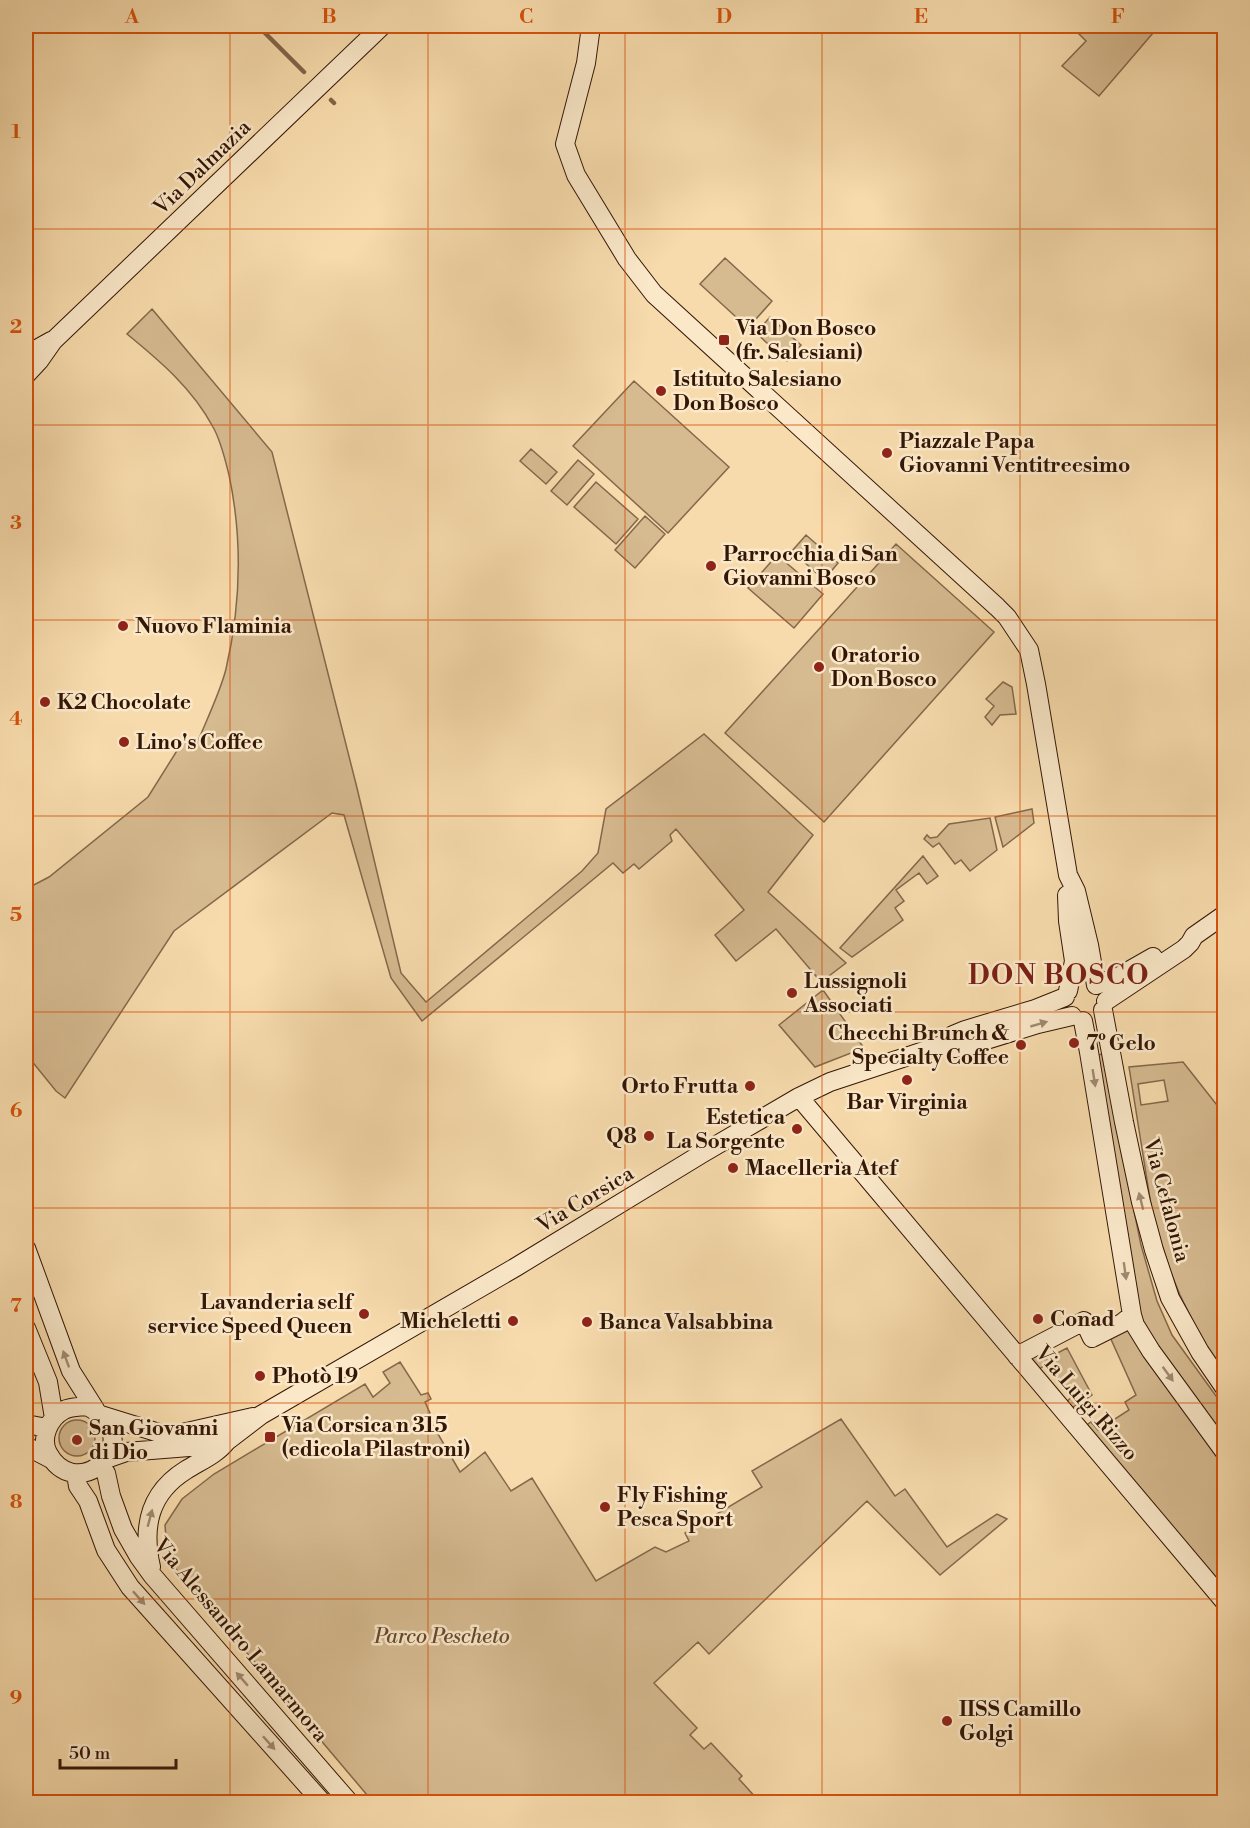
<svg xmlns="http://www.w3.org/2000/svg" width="1250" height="1828" font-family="'Libre Bodoni',serif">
  <rect width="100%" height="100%" fill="#f7dbac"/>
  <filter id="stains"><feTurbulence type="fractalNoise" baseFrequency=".00333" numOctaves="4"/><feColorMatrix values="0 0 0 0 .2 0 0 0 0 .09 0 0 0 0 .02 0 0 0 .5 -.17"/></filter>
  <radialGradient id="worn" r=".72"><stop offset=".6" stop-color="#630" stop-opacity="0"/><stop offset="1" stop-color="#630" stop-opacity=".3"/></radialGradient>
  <path fill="#d6ba90" stroke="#84684b" stroke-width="1.5" fill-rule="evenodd" d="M1071 26H1159L1099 96 1062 66 1086 41Z
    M725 258 772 301 748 328 700 284Z
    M152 309 272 452 357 788 401 973 426 1002 582 871 598 853 606 809 704 734 813 835 768 892 846 963 821 982 776 929 736 961 715 935 744 910 676 829 670 835 672 841 639 869 634 864 623 873 613 863 422 1021 391 978 344 815 332 813 174 931 65 1098 56 1091 26 1054V889L49 877 148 797 183 741 196 746C205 723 220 693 226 669 241 604 243 541 229 475 225 459 221 441 213 427 192 388 160 361 127 334Z
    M770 317 801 345 787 361 756 333Z
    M634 381 729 467 668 533 573 446Z
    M531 449 557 472 546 484 520 461Z
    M578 460 594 474 567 505 551 491Z
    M596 482 638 519 616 544 574 507Z
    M645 516 665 534 635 568 615 550Z
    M806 535 838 563 824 580 792 551Z
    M896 544 994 632 824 822 725 733Z
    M777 555 823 594 794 628 748 588Z
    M1003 682 1012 687 1016 714 1000 715 992 725 985 717 994 706 986 699Z
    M1032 809 1034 823 1003 847 995 817Z
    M990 818 997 850 970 871 961 860 955 864 939 843 933 847 924 839 927 835 930 838 937 837 949 824Z
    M923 856 938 876 927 884 919 873 896 890 904 901 895 908 903 920 852 957 840 948Z
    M823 990 864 1048 815 1067 779 1025Z
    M1102 1054 1141 1245 1157 1301 1172 1335 1224 1407V1438L1144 1327 1137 1306 1096 1055Z
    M1183 1062 1224 1114V1374L1206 1348 1180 1295 1164 1256 1151 1205 1129 1067ZM1164 1080 1168 1101 1141 1105 1138 1084Z
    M1127 1328 1224 1464V1594L1084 1427 1091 1422 1098 1430 1129 1410 1125 1402 1136 1395 1110 1337Z
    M1067 1348 1092 1395 1069 1410 1065 1403 1073 1396 1046 1364 1037 1371 1031 1359 1040 1352 1046 1359Z
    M400 1362 421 1395 428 1393 431 1399 425 1402 430 1413 427 1415 460 1472 485 1452 511 1491 532 1478 596 1581 655 1547 666 1552 689 1541 685 1533 762 1487 752 1471 841 1419 895 1496 905 1489 947 1547 997 1514 1007 1519 940 1575 867 1501 709 1654 698 1642 654 1683 697 1728 690 1735 704 1749 711 1743 742 1776 739 1779 758 1800 756 1802H373L176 1569 167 1550 165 1525 182 1499 214 1474 365 1384 373 1397 390 1383 383 1372Z
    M59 1438a18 18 0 1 1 36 0a18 18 0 1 1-36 0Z"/>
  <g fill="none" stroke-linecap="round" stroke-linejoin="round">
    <path stroke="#806448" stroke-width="4.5" d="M258 26 304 72
      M614 31 621 26
      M331 100 334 103"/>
    <g stroke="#331606" stroke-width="20">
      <path id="secondary" d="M591 26 586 63 565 144 576 175 627 259 654 294 997 607 1007 617 1029 650 1036 684 1068 875 1076 891 1089 945 1096 985
        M26 355 51 341
        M26 375 39 361 53 341 382 26
        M1067 895 1068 921 1074 961 1068 991
        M1096 985 1118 977 1153 957
        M1106 1001 1184 949 1190 943 1194 936 1224 915
        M1103 1010 1124 1122 1141 1202 1154 1250 1170 1298 1200 1352 1224 1387
        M1083 1021 1089 1052 1132 1315 1135 1325 1151 1351 1224 1451
        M942 1045 955 1048 967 1046 1038 1024 1072 1016
        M799 1097 1224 1601
        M26 1248 71 1371 95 1409
        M26 1328 48 1382 54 1418
        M1017 1356 1084 1321 1092 1338 1122 1323 1132 1315
        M86 1406C94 1409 98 1412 104 1419 135 1453 74 1501 48 1453 40 1438 49 1418 64 1410 70 1407 79 1407 86 1406Z
        M101 1415 169 1436 253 1417
        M26 1424 47 1428
        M26 1446 51 1459
        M106 1459 126 1452 189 1447 227 1441 261 1415 516 1267 703 1153 799 1097 830 1082 942 1045 953 1035 965 1030 1035 1009 1065 997
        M99 1467 106 1473 111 1496 123 1529 139 1557 152 1575 349 1802
        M76 1474 78 1486 88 1501 106 1550 130 1587 322 1802
        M151 1567C142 1527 149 1493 186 1470 200 1461 216 1455 227 1441"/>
    </g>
    <use href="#secondary" stroke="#fae8c9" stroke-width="18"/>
  </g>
  <defs><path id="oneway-solid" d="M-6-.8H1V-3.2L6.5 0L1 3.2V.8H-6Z" transform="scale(1.5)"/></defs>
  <g fill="#a08a71">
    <use href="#oneway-solid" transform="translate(1039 1024) rotate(-16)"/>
    <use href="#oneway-solid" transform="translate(1094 1078) rotate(81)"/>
    <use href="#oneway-solid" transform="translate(1141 1201) rotate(-104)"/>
    <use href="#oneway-solid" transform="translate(1125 1271) rotate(82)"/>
    <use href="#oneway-solid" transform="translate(66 1359) rotate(-110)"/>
    <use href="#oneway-solid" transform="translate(1168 1374) rotate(54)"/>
    <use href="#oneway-solid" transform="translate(150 1518) rotate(-75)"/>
    <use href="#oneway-solid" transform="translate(139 1598) rotate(48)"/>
    <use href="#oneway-solid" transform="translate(242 1679) rotate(-131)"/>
    <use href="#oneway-solid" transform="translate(269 1743) rotate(48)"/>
  </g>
  <path fill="none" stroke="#d6520b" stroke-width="1.5" stroke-opacity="0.55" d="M230 26V1802M428 26V1802M625 26V1802M822 26V1802M1020 26V1802M26 229H1224M26 425H1224M26 620H1224M26 816H1224M26 1012H1224M26 1208H1224M26 1403H1224M26 1599H1224"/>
  <g fill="#8f2418" stroke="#fae8c9" stroke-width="2">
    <rect x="718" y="334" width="12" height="12" rx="3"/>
    <circle cx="661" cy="391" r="6"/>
    <circle cx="887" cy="453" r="6"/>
    <circle cx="711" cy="566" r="6"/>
    <circle cx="123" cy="626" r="6"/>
    <circle cx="819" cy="667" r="6"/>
    <circle cx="45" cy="702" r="6"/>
    <circle cx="124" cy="742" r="6"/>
    <circle cx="792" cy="993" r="6"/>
    <circle cx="1074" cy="1043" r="6"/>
    <circle cx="1021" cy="1045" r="6"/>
    <circle cx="907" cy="1080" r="6"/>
    <circle cx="750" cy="1086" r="6"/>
    <circle cx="797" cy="1129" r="6"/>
    <circle cx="649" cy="1136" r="6"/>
    <circle cx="733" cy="1168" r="6"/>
    <circle cx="364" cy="1314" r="6"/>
    <circle cx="1038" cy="1319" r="6"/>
    <circle cx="513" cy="1321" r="6"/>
    <circle cx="587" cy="1322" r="6"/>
    <circle cx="260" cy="1376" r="6"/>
    <rect x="264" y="1431" width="12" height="12" rx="3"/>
    <circle cx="77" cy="1440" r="6"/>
    <circle cx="605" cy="1507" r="6"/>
    <circle cx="947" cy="1721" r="6"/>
  </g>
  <g text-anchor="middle" stroke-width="5" stroke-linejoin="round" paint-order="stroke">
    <g font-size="21" fill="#331606" stroke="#fae8c9">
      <text transform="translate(202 167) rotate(-44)" y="7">Via Dalmazia</text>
      <text transform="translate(585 1199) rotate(-31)" y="7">Via Corsica</text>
      <text transform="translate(1167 1200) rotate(75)" y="7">Via Cefalonia</text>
      <text transform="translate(1087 1403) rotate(49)" y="7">Via Luigi Rizzo</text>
      <text transform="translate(241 1640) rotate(50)" y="7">Via Alessandro Lamarmora</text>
    </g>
    <g font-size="21" font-weight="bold" fill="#331606" stroke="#fae8c9" text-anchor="start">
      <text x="736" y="335">Via Don Bosco<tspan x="736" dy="24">(fr. Salesiani)</tspan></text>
      <text x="673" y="386">Istituto Salesiano<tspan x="673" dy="24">Don Bosco</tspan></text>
      <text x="899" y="448">Piazzale Papa<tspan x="899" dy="24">Giovanni Ventitreesimo</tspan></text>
      <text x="723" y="561">Parrocchia di San<tspan x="723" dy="24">Giovanni Bosco</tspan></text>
      <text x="135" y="633">Nuovo Flaminia</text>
      <text x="831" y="662">Oratorio<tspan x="831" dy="24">Don Bosco</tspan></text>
      <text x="57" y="709">K2 Chocolate</text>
      <text x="136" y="749">Lino's Coffee</text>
      <text x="804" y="988">Lussignoli<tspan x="804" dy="24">Associati</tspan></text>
      <text x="1009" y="1040" text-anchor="end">Checchi Brunch &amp;<tspan x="1009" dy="24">Specialty Coffee</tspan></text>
      <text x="1086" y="1050">7º Gelo</text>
      <text x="738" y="1093" text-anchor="end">Orto Frutta</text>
      <text x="907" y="1109" text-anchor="middle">Bar Virginia</text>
      <text x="785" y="1124" text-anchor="end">Estetica<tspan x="785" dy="24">La Sorgente</tspan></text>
      <text x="637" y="1143" text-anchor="end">Q8</text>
      <text x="745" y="1175">Macelleria Atef</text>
      <text x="352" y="1309" text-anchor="end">Lavanderia self<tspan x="352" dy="24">service Speed Queen</tspan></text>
      <text x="1050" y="1326">Conad</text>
      <text x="501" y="1328" text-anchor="end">Micheletti</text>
      <text x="599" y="1329">Banca Valsabbina</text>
      <text x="272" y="1383">Photò 19</text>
      <text x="282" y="1432">Via Corsica n 315<tspan x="282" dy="24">(edicola Pilastroni)</tspan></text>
      <text x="89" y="1435">San Giovanni<tspan x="89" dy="24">di Dio</tspan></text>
      <text x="617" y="1502">Fly Fishing<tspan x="617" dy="24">Pesca Sport</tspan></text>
      <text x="959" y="1716">IISS Camillo<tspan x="959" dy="24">Golgi</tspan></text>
    </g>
    <g font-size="21" font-style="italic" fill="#64472f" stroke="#fae8c9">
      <text x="442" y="1643">Parco Pescheto</text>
    </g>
    <g font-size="27" font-weight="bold" letter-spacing="1.5" fill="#7a1f14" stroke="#fae8c9">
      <text x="1059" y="984">DON BOSCO</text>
    </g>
  </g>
  <rect width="1250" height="1828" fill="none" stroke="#f7dbac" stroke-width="66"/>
  <path d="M60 1759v9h116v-9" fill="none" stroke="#331606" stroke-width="3"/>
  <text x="69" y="1759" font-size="18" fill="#331606" stroke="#fae8c9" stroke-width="4.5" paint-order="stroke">50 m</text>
  <rect x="33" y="33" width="1184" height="1762" fill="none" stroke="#d6520b" stroke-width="2"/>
  <g font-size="20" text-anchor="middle" font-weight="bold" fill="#d6520b">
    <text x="132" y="23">A</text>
    <text x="329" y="23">B</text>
    <text x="526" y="23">C</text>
    <text x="724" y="23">D</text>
    <text x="921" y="23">E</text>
    <text x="1118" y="23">F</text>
    <text x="16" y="138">1</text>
    <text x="16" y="333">2</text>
    <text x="16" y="529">3</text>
    <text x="16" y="725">4</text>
    <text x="16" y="921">5</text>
    <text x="16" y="1117">6</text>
    <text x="16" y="1312">7</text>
    <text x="16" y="1508">8</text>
    <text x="16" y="1704">9</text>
  </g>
  <rect width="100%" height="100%" filter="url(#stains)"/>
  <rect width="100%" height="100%" fill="url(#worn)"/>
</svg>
